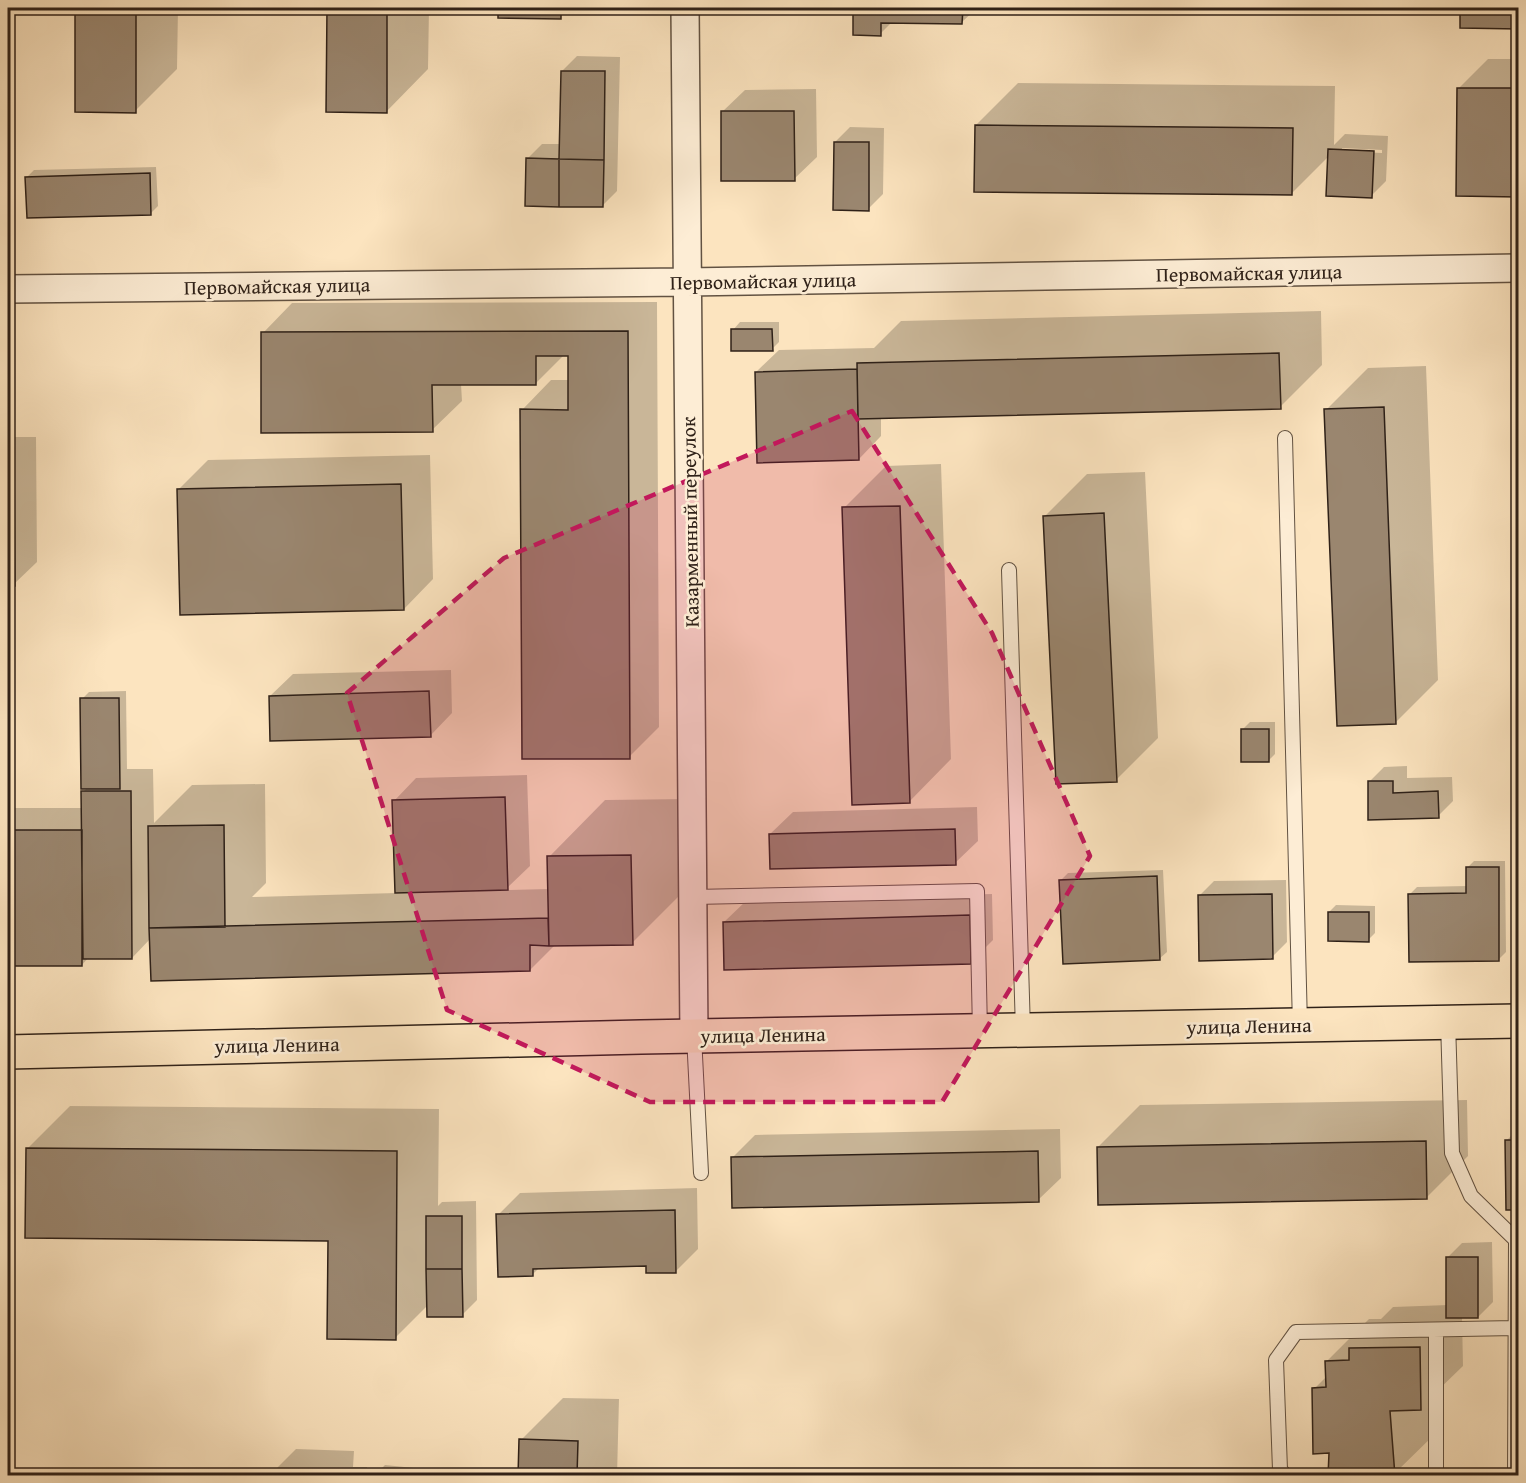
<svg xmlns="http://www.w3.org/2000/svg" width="1526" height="1483" font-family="'Gentium Book Plus',serif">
  <rect width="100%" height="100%" fill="#fce4bf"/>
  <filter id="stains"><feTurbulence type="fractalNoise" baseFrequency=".00333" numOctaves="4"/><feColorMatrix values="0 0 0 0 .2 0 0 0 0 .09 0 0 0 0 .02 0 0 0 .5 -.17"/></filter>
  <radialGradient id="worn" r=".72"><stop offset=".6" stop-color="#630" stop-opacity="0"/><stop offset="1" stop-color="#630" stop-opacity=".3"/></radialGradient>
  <path fill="#0003" fill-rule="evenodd" d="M77 8H178L177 69 135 111H76Z
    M328 8H429L428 69 386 112 328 111Z
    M499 8H570L560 17 499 16Z
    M854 8H977L962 22 893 21 880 34H854Z
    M1462 8H1518V28L1461 26Z
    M577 56 620 57 617 191 602 206 527 159 542 144H561L562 71Z
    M1488 59H1518V196L1458 195 1459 88Z
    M1018 83 1335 86 1334 145 1345 134 1388 136 1386 181 1371 196 1330 155 1292 193 976 125ZM1342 148 1382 150V153L1342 151Z
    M816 89 817 157 794 179 722 112 745 90Z
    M850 127 884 128 883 194 868 209 835 142Z
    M156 167 158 206 150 214 27 177 34 170Z
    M657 302 659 727 629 757 522 410 551 380H569V354H565L536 383 461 384 462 401 432 430 263 333 292 303Z
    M1321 311 1322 365 1280 407 881 417V436L859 459 756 372 779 350 874 348 901 321Z
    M740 322H779V342L772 349 733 330Z
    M1426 366 1438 680 1396 722 1326 410 1368 368Z
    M8 437H36L37 562 14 584H8Z
    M430 455 433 579 404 609 178 490 208 460Z
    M941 464 951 759 909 802 844 508 886 466Z
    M1145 472 1158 738 1116 780 1045 516 1087 474Z
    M451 670 452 713 430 736 270 696 293 674Z
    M126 691 127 769H153L154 823 192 785 265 784 266 883 252 897 396 893 394 801 416 778 527 775 530 866 505 890 549 889V857L605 800 687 799 688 887 632 943 556 944 530 970 151 938 132 958H88L82 965 8 964V808H83V792L87 788 82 699 89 692Z
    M1250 722H1275V754L1268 761 1242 730Z
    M1407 766V778L1452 777 1453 801 1438 816 1369 782 1384 767Z
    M977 807 978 841 955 863 770 834 793 812Z
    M1474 861H1505L1506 952 1499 959 1410 894 1417 887 1467 886V868Z
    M1163 870 1167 952 1159 959 1061 880 1068 873Z
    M1286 880 1287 942 1272 957 1199 896 1214 881Z
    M992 894 993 940 970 963 724 922 747 900Z
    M1336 905 1375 906V933L1368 940 1329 912Z
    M8 1092H10L8 1186Z
    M1467 1100 1468 1156 1426 1198 1098 1147 1140 1105Z
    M70 1106 439 1109 438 1206 442 1202 476 1201 477 1300 462 1315 428 1305 395 1338 329 1240 28 1148Z
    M1060 1129 1061 1178 1038 1200 733 1157 755 1135Z
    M1518 1129V1208L1507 1209 1506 1141Z
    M697 1188 698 1249 676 1271 647 1265 540 1267 533 1274 498 1215 520 1193Z
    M1492 1242 1493 1302 1478 1317H1462L1463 1366 1433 1395 1437 1432 1394 1474 1330 1451 1314 1389 1327 1376V1361L1369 1319H1381L1393 1307 1448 1305 1447 1258 1462 1243Z
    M563 1398 619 1399 617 1476H520L521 1440Z
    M296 1449 354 1451 353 1467H367V1476H269Z
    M385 1465 443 1471V1476H374Z"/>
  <path fill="#9a866f" stroke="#2f2118" stroke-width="1.5" d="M75 8H136V113L75 112Z
    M327 8H387V113L326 112Z
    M498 8H561V19L498 18Z
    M853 8H963L962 24 881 23V36L853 35Z
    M1460 8H1518V29L1460 28Z
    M561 71H605L604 160 559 159Z
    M1457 88H1518V197L1456 196Z
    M721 111H794L795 181H721Z
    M975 125 1293 128 1292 195 974 192Z
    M834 142H869V211L833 210Z
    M1328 149 1374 151 1372 198 1326 196Z
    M526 158 559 159V207L525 206Z
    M559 159 604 160 603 207H559Z
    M150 173 151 215 27 218 25 177Z
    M731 329H772L773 351H731Z
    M628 331 630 759H522L520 409 568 410V356H536V385H432L433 432 261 433V332Z
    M1279 353 1281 409 858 419 857 363Z
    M857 369 859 460 757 463 755 372Z
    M1384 407 1396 724 1337 726 1324 409Z
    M8 459H14L15 586H8Z
    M401 484 404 610 180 615 177 489Z
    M900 506 910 803 852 805 842 507Z
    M1104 513 1117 782 1056 784 1043 516Z
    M429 691 431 737 270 741 269 696Z
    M80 698H119L120 789H81Z
    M1241 729H1269V762H1241Z
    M1368 781H1393V793L1438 791 1439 818 1368 820Z
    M81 791H131L132 959H83Z
    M505 797 508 890 395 893 392 800Z
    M224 825 225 927 149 928 148 826Z
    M955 829 956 865 770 869 769 834Z
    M8 830H82V966H8Z
    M631 855 633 945 549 946 547 856Z
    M1466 867H1499V961L1409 962 1408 894 1466 893Z
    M1157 876 1160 960 1063 964 1059 880Z
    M1272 894 1273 959 1199 961 1198 895Z
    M1328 912H1369V942L1328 941Z
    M970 915 971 964 724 970 723 922Z
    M548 918 549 946 530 945V971L151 981 149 928Z
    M1505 1140H1518V1210H1506Z
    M1426 1141 1427 1199 1098 1205 1097 1147Z
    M26 1148 397 1151 396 1340 327 1339 328 1241 25 1238Z
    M1038 1151 1039 1202 732 1208 731 1157Z
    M675 1210 676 1273H646V1266L533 1269V1276L498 1277 496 1214Z
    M426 1216H462V1269H426Z
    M1446 1257H1478V1318H1446Z
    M426 1269H462L463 1317H427Z
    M1420 1347 1421 1410 1390 1411 1395 1476H1328L1329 1453 1313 1454 1312 1388 1326 1387 1325 1361 1349 1360V1348Z
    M519 1439 578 1441 577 1476H518Z"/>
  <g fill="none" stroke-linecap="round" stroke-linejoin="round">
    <g stroke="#625242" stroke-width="16">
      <path id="service" d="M1285 438 1300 1025
        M1009 570 1023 1030
        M694 897 977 891 980 1031
        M1448 1022 1452 1153 1471 1196 1516 1240 1515 1476
        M694 1036 701 1173
        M1436 1330V1476
        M1286 1476 1280 1470 1276 1360 1296 1332 1515 1328"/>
    </g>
    <g stroke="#625242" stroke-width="30">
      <path id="minor" d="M685 8 694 1036
        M8 289 687 282 1518 268"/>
    </g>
    <g stroke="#2f2118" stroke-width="36">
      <path id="primary" d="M8 1052 641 1037 1518 1021"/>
    </g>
    <use href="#service" stroke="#fdedd5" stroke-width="14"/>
    <use href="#minor" stroke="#fdedd5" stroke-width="27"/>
    <use href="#primary" stroke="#fce4bf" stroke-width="33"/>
  </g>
  <path fill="#c2185b" fill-opacity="0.2" stroke="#c2185b" stroke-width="4.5" stroke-dasharray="12 8" stroke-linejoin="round" d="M852 411 992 633 1090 856 942 1102H650L447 1010 347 693 504 558Z"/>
  <g text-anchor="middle" stroke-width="5" stroke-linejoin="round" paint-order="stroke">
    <g font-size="20" fill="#2f2118" stroke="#fdedd5">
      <text transform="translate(1249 273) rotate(-1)" y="7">Первомайская улица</text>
      <text transform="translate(763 281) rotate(-1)" y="7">Первомайская улица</text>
      <text transform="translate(277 286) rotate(-1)" y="7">Первомайская улица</text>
      <text transform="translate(690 522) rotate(-91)" y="7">Казарменный переулок</text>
      <text transform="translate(1249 1026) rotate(-1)" y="7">улица Ленина</text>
      <text transform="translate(763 1035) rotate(-1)" y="7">улица Ленина</text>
      <text transform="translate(277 1045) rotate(-1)" y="7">улица Ленина</text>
    </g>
  </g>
  <rect width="1526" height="1483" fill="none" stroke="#fce4bf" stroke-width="30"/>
  <rect x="9" y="9" width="1508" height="1465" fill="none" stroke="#2f2118" stroke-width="3"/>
  <rect x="15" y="15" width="1496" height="1453" fill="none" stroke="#2f2118" stroke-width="1.5"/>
  <rect width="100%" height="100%" filter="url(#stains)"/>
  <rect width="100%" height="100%" fill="url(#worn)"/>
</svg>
